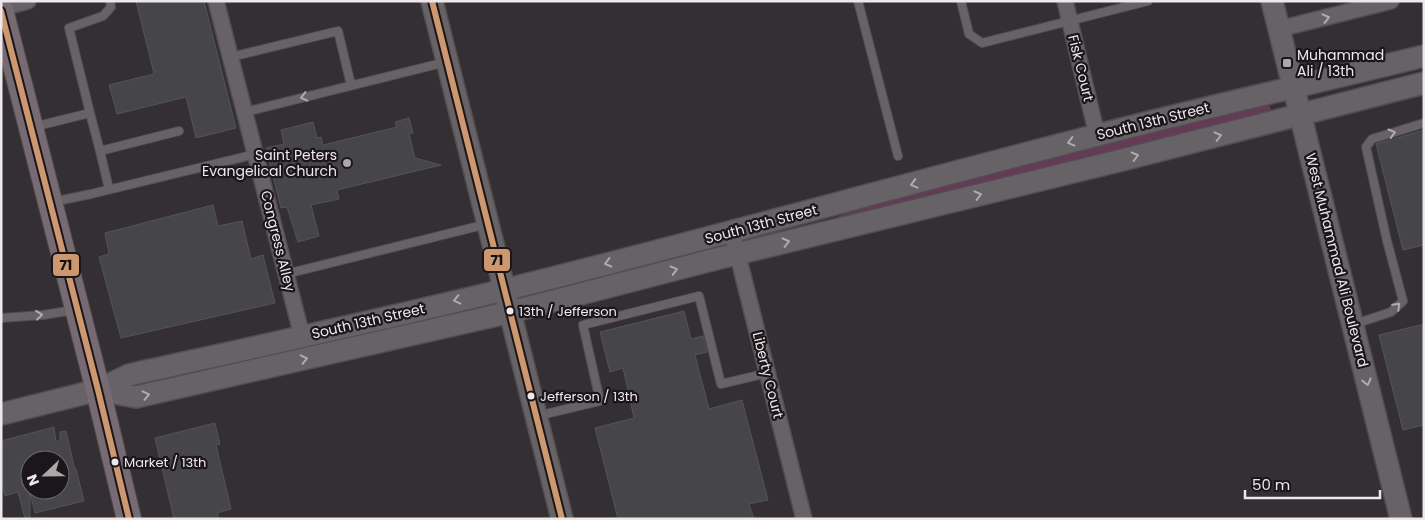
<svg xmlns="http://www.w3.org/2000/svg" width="1425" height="520" font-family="Poppins,sans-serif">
  <rect width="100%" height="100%" fill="#342f32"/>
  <path fill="#663957" d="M1268 103 1271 109 1268 113 828 221 869 203Z"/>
  <path fill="#464648" stroke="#535454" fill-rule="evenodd" d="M136 1H204L236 128 196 138 186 97 117 114 109 85 154 74Z
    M409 118 413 133 409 134 415 158 441 165 337 190 339 199 311 205 319 236 298 242 287 207 281 208 266 148 284 144 281 130 313 122 317 138 321 137 323 145 397 127 395 122Z
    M1424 130V245L1403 250 1376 144Z
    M213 205 218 226 242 221 251 259 263 255 275 303 121 338 99 257 109 254 105 233Z
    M684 311 691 339 703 336 707 352 695 355 709 409 742 400 768 500 749 504 754 519H618L595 428 634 418 623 368 610 372 600 332Z
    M1424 324V425L1403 430 1379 335Z
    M215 423 220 444 216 445 231 509 217 513 219 519H174L155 438Z
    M54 427 56 442 60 440V432L66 431 75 470 76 469 84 501 35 513 30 493V517L25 518 18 492 5 496 1 481V441ZM30 460H60V490H30Z"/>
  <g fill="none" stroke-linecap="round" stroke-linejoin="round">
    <g stroke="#524d50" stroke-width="10">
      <path id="lane" d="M858 1 898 156
        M961 1 969 34 982 43 1148 1
        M231 57 338 31 351 85
        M245 112 446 62
        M90 113 100 151 179 131
        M33 127 90 113 69 28 103 16 111 7 110 1
        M100 151 109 189
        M52 202 91 194 256 154
        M286 274 487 224
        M1 318 43 315 74 310
        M1355 324 1391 312 1403 301 1387 241 1366 147 1372 139 1424 123
        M537 416 600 401 583 325 699 296 721 384 768 373"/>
    </g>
    <g stroke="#524d50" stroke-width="18">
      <path id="street" d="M216 1 302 336
        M1065 1 1097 135
        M1 8 28 1
        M1279 29 1391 1
        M732 232 804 519"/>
    </g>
    <g stroke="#524d50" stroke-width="24">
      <path id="secondary" d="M432 1 562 519
        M1272 1 1401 519
        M98 390 136 397 511 312 712 260 1122 160 1424 83
        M1 414 98 390 129 375C256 347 382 320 508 289 706 240 901 185 1098 135 1206 107 1315 83 1424 56"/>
    </g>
    <g stroke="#524d50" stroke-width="26">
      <path id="primary" d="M1 10 98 390 129 519"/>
    </g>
    <use href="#lane" stroke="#676265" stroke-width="8"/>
    <use href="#street" stroke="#676265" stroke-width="15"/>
    <use href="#secondary" stroke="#676265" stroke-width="21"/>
    <use href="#primary" stroke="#766b73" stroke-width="24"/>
    <g stroke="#1b1619" stroke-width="10">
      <path id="bus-1" d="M432 1 562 519
        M1 11 98 390 129 519"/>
    </g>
    <use href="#bus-1" stroke="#cd976f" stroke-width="6"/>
  </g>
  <defs><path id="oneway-chevron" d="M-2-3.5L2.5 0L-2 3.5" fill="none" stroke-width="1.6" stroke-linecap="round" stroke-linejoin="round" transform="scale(1.25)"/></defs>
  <g stroke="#b1abaf">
    <use href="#oneway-chevron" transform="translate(1326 18) rotate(-14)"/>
    <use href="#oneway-chevron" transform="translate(304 97) rotate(166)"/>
    <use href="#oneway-chevron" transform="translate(1392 133) rotate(-16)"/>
    <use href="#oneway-chevron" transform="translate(1218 136) rotate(-14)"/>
    <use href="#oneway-chevron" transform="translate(1071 142) rotate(165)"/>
    <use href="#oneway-chevron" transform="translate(1135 156) rotate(-14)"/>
    <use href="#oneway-chevron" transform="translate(914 184) rotate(165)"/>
    <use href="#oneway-chevron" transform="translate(978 195) rotate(-14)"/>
    <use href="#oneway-chevron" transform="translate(786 242) rotate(-14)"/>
    <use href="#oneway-chevron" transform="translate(608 263) rotate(166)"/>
    <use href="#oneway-chevron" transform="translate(674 270) rotate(-15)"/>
    <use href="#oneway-chevron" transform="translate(457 300) rotate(167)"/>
    <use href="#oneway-chevron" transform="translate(1397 306) rotate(-45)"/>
    <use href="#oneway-chevron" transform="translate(39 315) rotate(-6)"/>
    <use href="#oneway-chevron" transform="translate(304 359) rotate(-13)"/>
    <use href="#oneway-chevron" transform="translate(1367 382) rotate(76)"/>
    <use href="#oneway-chevron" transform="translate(146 395) rotate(-13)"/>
  </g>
  <g fill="#ada7aa" stroke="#1b1619" stroke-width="2">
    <rect x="1282" y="58" width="10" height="10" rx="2.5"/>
    <circle cx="347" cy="163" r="5"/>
  </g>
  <g fill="#eee7eb" stroke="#1b1619" stroke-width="2">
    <circle cx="510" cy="311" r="4.5"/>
    <circle cx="531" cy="396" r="4.5"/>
    <circle cx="115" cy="462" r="4.5"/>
  </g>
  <g text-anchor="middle" stroke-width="4.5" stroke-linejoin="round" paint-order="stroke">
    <g font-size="13" fill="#eee7eb" stroke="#1b1619" text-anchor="start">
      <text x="519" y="316">13th / Jefferson</text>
      <text x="540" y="401">Jefferson / 13th</text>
      <text x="124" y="467">Market / 13th</text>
    </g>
    <g font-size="14" fill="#eee7eb" stroke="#1b1619" text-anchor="start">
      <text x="1297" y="60">Muhammad<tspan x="1297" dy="16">Ali / 13th</tspan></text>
      <text x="337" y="160" text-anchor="end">Saint Peters<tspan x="337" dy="16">Evangelical Church</tspan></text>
    </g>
    <g font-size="14" fill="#eee7eb" stroke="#1b1619">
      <text transform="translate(1081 68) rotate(76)" y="5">Fisk Court</text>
      <text transform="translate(1153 121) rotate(-14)" y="5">South 13th Street</text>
      <text transform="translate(761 224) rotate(-15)" y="5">South 13th Street</text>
      <text transform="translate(278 241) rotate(76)" y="5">Congress Alley</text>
      <text transform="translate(1337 260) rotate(76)" y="5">West Muhammad Ali Boulevard</text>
      <text transform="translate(368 321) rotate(-13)" y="5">South 13th Street</text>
      <text transform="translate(768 375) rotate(76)" y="5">Liberty Court</text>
    </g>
  </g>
  <g stroke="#1b1619" stroke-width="2">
    <rect x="483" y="248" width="28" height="24" rx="5" fill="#cd976f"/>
    <rect x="52" y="253" width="28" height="24" rx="5" fill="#cd976f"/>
  </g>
  <g font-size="14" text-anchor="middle" font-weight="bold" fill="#111">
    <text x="497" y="265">71</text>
    <text x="66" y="270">71</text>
  </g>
  <rect width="1425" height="520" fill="none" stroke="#eee7eb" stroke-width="5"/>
  <g transform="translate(45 475) rotate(248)"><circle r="24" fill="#1b1619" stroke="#6f6a6d"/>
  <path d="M0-4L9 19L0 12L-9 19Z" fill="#ada7aa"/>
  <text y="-8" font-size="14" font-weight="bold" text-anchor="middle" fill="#eee7eb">N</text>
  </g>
  <path d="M1245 490v8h135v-8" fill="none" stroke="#eee7eb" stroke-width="2.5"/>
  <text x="1252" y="490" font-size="15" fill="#eee7eb" stroke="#1b1619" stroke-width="4" paint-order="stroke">50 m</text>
</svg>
